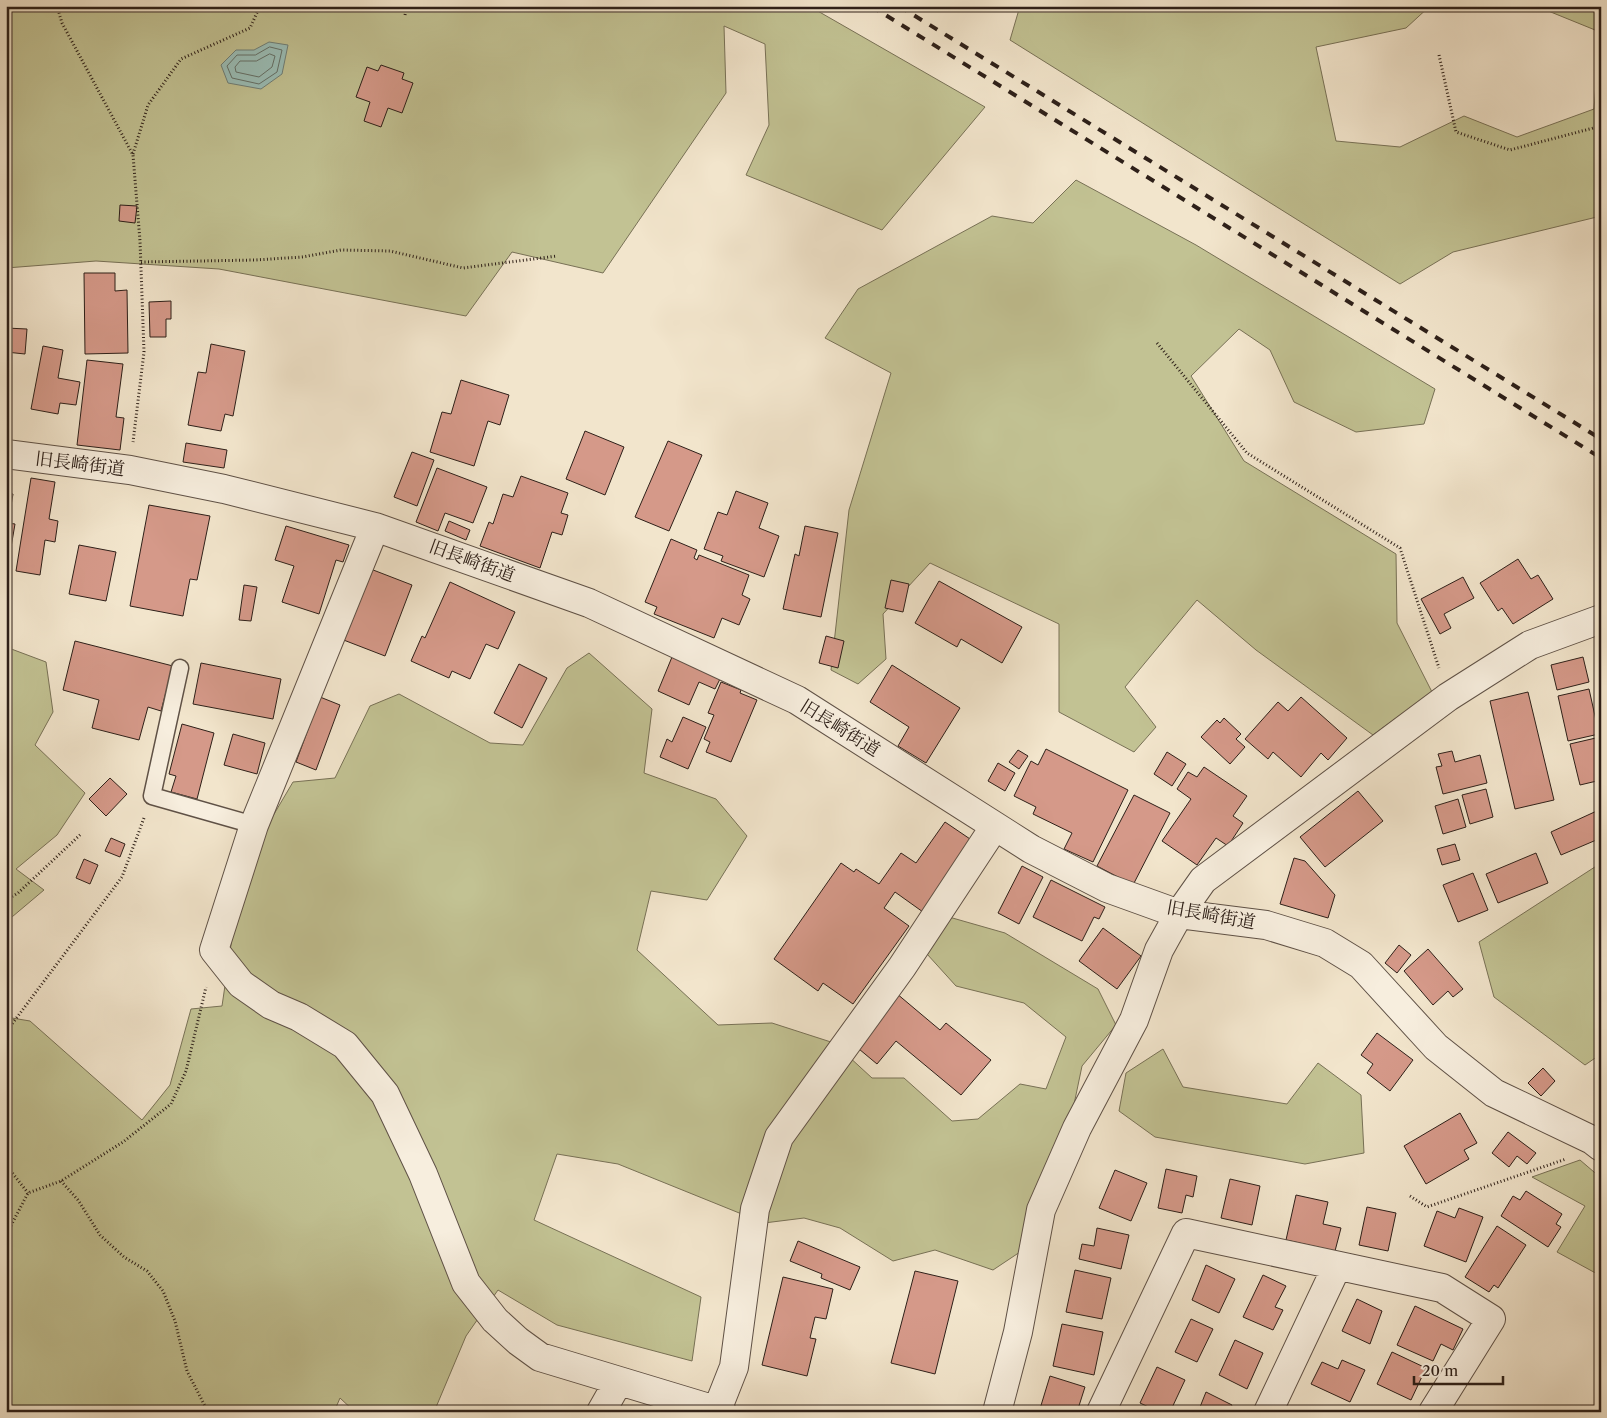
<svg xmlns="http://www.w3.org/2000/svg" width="1607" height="1418" font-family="'Libre Caslon Text','Noto Serif JP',serif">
  <rect width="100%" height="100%" fill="#f2e5cc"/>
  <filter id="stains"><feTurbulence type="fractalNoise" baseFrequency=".004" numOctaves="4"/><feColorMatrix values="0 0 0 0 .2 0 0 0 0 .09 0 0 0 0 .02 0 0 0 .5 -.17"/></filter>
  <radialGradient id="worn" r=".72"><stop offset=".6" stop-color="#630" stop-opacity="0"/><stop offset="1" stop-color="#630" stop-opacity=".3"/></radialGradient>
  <path fill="#c2c293" stroke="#787156" d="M6 6H809L985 107 882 230 746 175 769 125 765 44 724 26 726 93 603 273 512 252 466 316 219 269 96 261 6 268Z
    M1020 6H1430L1406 28 1316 47 1336 141 1400 147 1464 116 1517 137 1594 109 1600 32 1536 6H1601V216L1453 252 1400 284 1010 40Z
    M1076 180 1196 245 1435 389 1424 424 1356 432 1294 402 1270 350 1239 329 1191 376 1244 461 1396 554 1397 623 1432 692 1373 735 1256 650 1197 600 1125 687 1156 727 1134 752 1059 712V624L930 563 883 614 886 659 858 684 831 670 849 510 891 373 825 338 858 289 992 216 1033 223Z
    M6 647 46 662 53 712 35 745 85 793 57 835 16 869 44 890 6 922Z
    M589 653 652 709 644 773 716 799 747 836 707 900 651 891 637 950 718 1025 772 1023 834 1043 872 1078H904L952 1121 978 1119 1020 1084 1046 1089 1066 1037 1024 1003 956 986 927 954 949 917 1005 933 1098 989 1116 1025 1082 1066 1072 1114 1020 1252 993 1270 935 1250 893 1261 840 1228 804 1218 764 1223 618 1164 557 1154 534 1220 701 1297 692 1361 557 1325 498 1290 466 1336 434 1412H355L340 1398 334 1412H6V1017L30 1021 142 1120 170 1085 191 1009 222 1006 234 924 264 831 293 782 335 778 370 706 399 694 490 743 523 745 567 668Z
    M1601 863V1054L1585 1065 1494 997 1479 942Z
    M1163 1049 1183 1087 1287 1104 1318 1063 1361 1095 1364 1153 1305 1164 1155 1137 1119 1111 1126 1073Z
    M1580 1160 1601 1178V1276L1557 1252 1585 1206 1532 1177Z"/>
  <path fill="#9bbfb8" stroke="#6f7f78" d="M269 42 288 45 282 74 261 89 228 83 221 65 236 50H254Z"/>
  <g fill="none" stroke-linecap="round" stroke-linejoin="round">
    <path stroke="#647068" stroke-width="1" d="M270 47 282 50 277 72 259 84 232 78 227 66 237 55H255Z
      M270 54 275 56 272 67 259 77 236 72 235 67 240 61H256Z"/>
  </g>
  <path fill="#d59989" stroke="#2e2019" d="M381 65 404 73 402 79 413 83 402 113 388 108 381 127 364 121 370 102 356 97 367 67 378 71Z
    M120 205 137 206 135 223 119 221Z
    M84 273H115V291L127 290 128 353 85 354Z
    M171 301V319H166V337H150L149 302Z
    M6 328 27 329 25 354 6 352Z
    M211 344 245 351 233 416 225 414 221 431 188 425 198 372 206 373Z
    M43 346 63 350 58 378 80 382 76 405 60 403 58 414 31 409Z
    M87 360 123 364 116 417 124 418 120 450 77 445Z
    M461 380 509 395 500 425 488 421 474 466 430 452 442 412 451 414Z
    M585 431 624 447 605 495 566 479Z
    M668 441 702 455 669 531 635 517Z
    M186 443 227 450 224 468 183 462Z
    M412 452 434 460 417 506 394 497Z
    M437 468 487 487 473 523 445 513 438 531 416 522Z
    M521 476 568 493 561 513 568 515 562 535 552 532 540 568 480 546 489 522 493 524 503 494 513 497Z
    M31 478 55 482 49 519 58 521 55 542 45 540 40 575 16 571Z
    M736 491 768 503 759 528 779 536 764 577 721 561 723 556 704 549 718 512 727 515Z
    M6 493 13 494 8 523 15 524 8 565H6Z
    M149 505 210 516 197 580 190 579 183 616 130 606Z
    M449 521 470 530 466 540 445 531Z
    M286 526 349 545 343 562 336 560 319 614 282 602 294 566 275 560Z
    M805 526 838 533 821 617 783 609 795 554 799 556Z
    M671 539 697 550 694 558 697 560 699 555 749 575 742 595 750 599 739 625 722 618 714 638 654 614 657 607 645 602Z
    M79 545 116 552 106 601 69 594Z
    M1518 559 1531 579 1538 575 1553 599 1513 624 1502 608 1498 611 1480 583Z
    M368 568 412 585 385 656 341 639Z
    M1463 577 1474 598 1444 614 1451 628 1440 634 1421 599Z
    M891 580 909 584 903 612 885 608Z
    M939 581 1022 627 1002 663 961 639 957 647 915 623Z
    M450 582 515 612 498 649 486 644 470 679 452 671 449 678 411 661 422 636 425 638Z
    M244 585 257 587 251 621 239 620Z
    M826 636 844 641 838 668 819 663Z
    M75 641 173 666 161 711 148 707 139 740 92 728 99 700 63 690Z
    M672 657 721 677 715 689 699 682 689 705 658 691Z
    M1583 657 1589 682 1557 690 1551 665Z
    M201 663 281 679 273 719 193 704Z
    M519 664 547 678 522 728 494 713Z
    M892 665 960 708 926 763 898 746 909 727 870 702Z
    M721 682 741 690 740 693 757 700 731 762 706 752 710 742 704 739 714 715 708 713Z
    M1589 689 1599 734 1568 741 1558 696Z
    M1528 692 1554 800 1515 809 1490 701Z
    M320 697 340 705 316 770 296 762Z
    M1301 697 1347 738 1328 760 1321 753 1301 777 1273 752 1268 759 1245 739 1278 702 1288 711Z
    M683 717 706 727 688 769 660 757 667 739 672 742Z
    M1224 718 1241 734 1236 739 1245 747 1230 764 1201 737 1217 720 1220 723Z
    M182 724 214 733 197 799 171 792 176 776 169 774Z
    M233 734 265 743 257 774 224 765Z
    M1600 737 1601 780 1580 785 1570 744Z
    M1046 749 1128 790 1093 862 1064 849 1072 833 1033 814 1036 807 1014 796 1031 761 1038 765Z
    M1018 750 1028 756 1019 769 1009 762Z
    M1452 751 1455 762 1480 755 1487 783 1443 794 1436 767 1442 766 1438 754Z
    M1167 752 1186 764 1172 786 1154 774Z
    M998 763 1015 773 1005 791 988 781Z
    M1204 767 1247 796 1233 816 1243 823 1228 846 1216 838 1197 865 1162 841 1191 799 1177 789 1188 772 1197 777Z
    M110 778 127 794 106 816 89 799Z
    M1486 789 1493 817 1470 824 1462 795Z
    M1358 791 1383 821 1325 867 1300 837Z
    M1134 795 1170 813 1133 885 1097 866Z
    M1458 799 1466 827 1443 834 1435 806Z
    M1601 809V838L1561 855 1551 832Z
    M945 822 973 841 923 912 895 892 884 908 909 926 853 1004 823 983 818 991 774 959 841 863 854 872 856 869 879 884 901 853 916 863Z
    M111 838 125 844 120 857 105 851Z
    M1455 844 1460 860 1442 865 1437 849Z
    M1536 853 1548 883 1498 903 1486 874Z
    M1294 858 1305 861 1335 895 1328 918 1280 904Z
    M84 859 98 865 90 884 76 878Z
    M1022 866 1043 877 1019 924 998 913Z
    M1473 873 1488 910 1458 922 1443 885Z
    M1051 880 1105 907 1099 919 1094 917 1082 941 1033 917Z
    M1103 928 1141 956 1117 989 1079 961Z
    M1399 945 1411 955 1397 973 1385 963Z
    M1428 949 1463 989 1453 997 1448 991 1433 1005 1404 971Z
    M896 993 940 1030 946 1023 991 1060 961 1095 896 1041 877 1064 853 1044Z
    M1377 1033 1413 1060 1390 1091 1367 1073 1373 1064 1361 1055Z
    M1543 1068 1555 1081 1541 1096 1528 1083Z
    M1460 1113 1477 1143 1464 1150 1469 1159 1426 1184 1404 1146Z
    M1508 1132 1536 1153 1527 1164 1517 1156 1509 1167 1492 1153Z
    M1166 1169 1197 1176 1193 1197 1186 1195 1182 1213 1158 1208Z
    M1115 1170 1147 1183 1131 1221 1099 1208Z
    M1230 1179 1260 1186 1252 1225 1221 1218Z
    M1526 1191 1562 1214 1556 1224 1561 1227 1548 1247 1501 1216 1513 1196 1520 1200Z
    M1296 1195 1328 1202 1323 1224 1341 1228 1335 1251 1286 1240Z
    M1367 1207 1396 1213 1388 1251 1359 1245Z
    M1459 1208 1483 1217 1466 1262 1424 1246 1437 1211 1455 1218Z
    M1497 1226 1526 1245 1498 1288 1494 1285 1489 1292 1465 1277Z
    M1097 1228 1129 1235 1121 1269 1079 1259 1082 1244 1094 1246Z
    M798 1241 860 1267 850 1290 821 1278 822 1274 790 1261Z
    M1206 1265 1235 1279 1219 1313 1192 1300Z
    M1075 1270 1111 1278 1102 1319 1066 1312Z
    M915 1271 958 1281 935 1374 891 1363Z
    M1263 1275 1286 1286 1275 1307 1283 1310 1273 1330 1243 1317Z
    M783 1277 833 1289 826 1319 815 1317 810 1338 816 1339 807 1376 762 1365Z
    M1357 1299 1382 1311 1370 1344 1342 1331Z
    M1415 1306 1463 1329 1453 1350 1441 1344 1433 1361 1397 1345Z
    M1191 1319 1213 1329 1197 1362 1175 1352Z
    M1062 1324 1103 1332 1094 1375 1053 1366Z
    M1235 1340 1263 1353 1247 1389 1219 1375Z
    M1392 1352 1426 1368 1411 1400 1377 1384Z
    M1342 1360 1365 1370 1350 1402 1311 1384 1322 1362 1338 1369Z
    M1157 1367 1185 1380 1170 1412H1159L1140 1403Z
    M1050 1376 1085 1387 1077 1412H1039Z
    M1206 1392 1232 1405 1229 1412H1198Z"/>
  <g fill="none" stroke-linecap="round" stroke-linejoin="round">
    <g stroke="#5f5146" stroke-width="19">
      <path id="lane" d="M180 668 152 796 254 825"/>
    </g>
    <g stroke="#5f5146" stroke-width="30">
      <path id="street" d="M6 454 130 470 224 489 375 527 589 603 797 700 1031 849 1107 888 1179 914 1266 925 1325 943 1361 965 1436 1047 1494 1093 1592 1140 1601 1147
        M375 527 254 825 214 950 241 984 271 1005 299 1017 345 1045 385 1094 423 1174 466 1283 495 1320 518 1341 540 1357 722 1412
        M717 1410 734 1367 755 1209 779 1137 902 967 995 826
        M601 1412 618 1382
        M997 1412 1018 1332 1041 1210 1077 1128 1134 1020 1159 950 1179 914 1203 880 1448 697 1530 645 1601 619
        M1101 1412 1186 1233 1442 1288 1491 1319 1433 1412
        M1268 1412 1337 1266"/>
    </g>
    <path stroke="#2e2019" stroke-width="3" stroke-dasharray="1 2.5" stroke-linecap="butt" d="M57 6 62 23 133 155 140 241 144 352 133 442
      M405 15 407 6
      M1439 55 1456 132 1510 150 1601 126
      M133 154 148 105 181 59 250 28 260 6
      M141 262 255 260 302 257 341 250 390 251 463 268 557 256
      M1157 343 1247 453 1400 548 1439 668
      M6 900 18 893 81 834
      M6 1032 122 877 144 818
      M6 1165 28 1193
      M61 1181 78 1200 100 1235 124 1257 147 1271 163 1291 175 1321 187 1371 208 1412
      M1410 1196 1427 1207 1566 1159
      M6 1235 28 1193 61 1181 123 1142 171 1104 186 1071 206 987"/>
    <use href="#lane" stroke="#f7eede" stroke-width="16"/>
    <use href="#street" stroke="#f7eede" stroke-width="28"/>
    <path stroke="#2e2019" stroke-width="4" stroke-dasharray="9 9" stroke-linecap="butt" d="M871 6 1601 458
      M899 6 1601 439"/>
  </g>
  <g text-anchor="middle" stroke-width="4" stroke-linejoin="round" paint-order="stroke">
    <g font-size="18" fill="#2e2019" stroke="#f7eede">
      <text transform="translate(80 464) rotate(7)" y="6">旧長崎街道</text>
      <text transform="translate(472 561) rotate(20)" y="6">旧長崎街道</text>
      <text transform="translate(840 728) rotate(32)" y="6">旧長崎街道</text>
      <text transform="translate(1211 915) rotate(10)" y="6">旧長崎街道</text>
    </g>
  </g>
  <rect width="1607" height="1418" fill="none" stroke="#f2e5cc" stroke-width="25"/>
  <rect x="8" y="8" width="1592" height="1403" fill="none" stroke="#2e2019" stroke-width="2.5"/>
  <rect x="12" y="12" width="1582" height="1393" fill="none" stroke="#2e2019"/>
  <path d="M1414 1376v8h89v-8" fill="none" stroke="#2e2019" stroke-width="2.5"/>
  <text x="1422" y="1376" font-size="15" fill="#2e2019" stroke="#f7eede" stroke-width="4" paint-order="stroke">20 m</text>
  <rect width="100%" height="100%" filter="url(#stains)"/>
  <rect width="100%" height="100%" fill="url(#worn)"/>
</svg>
